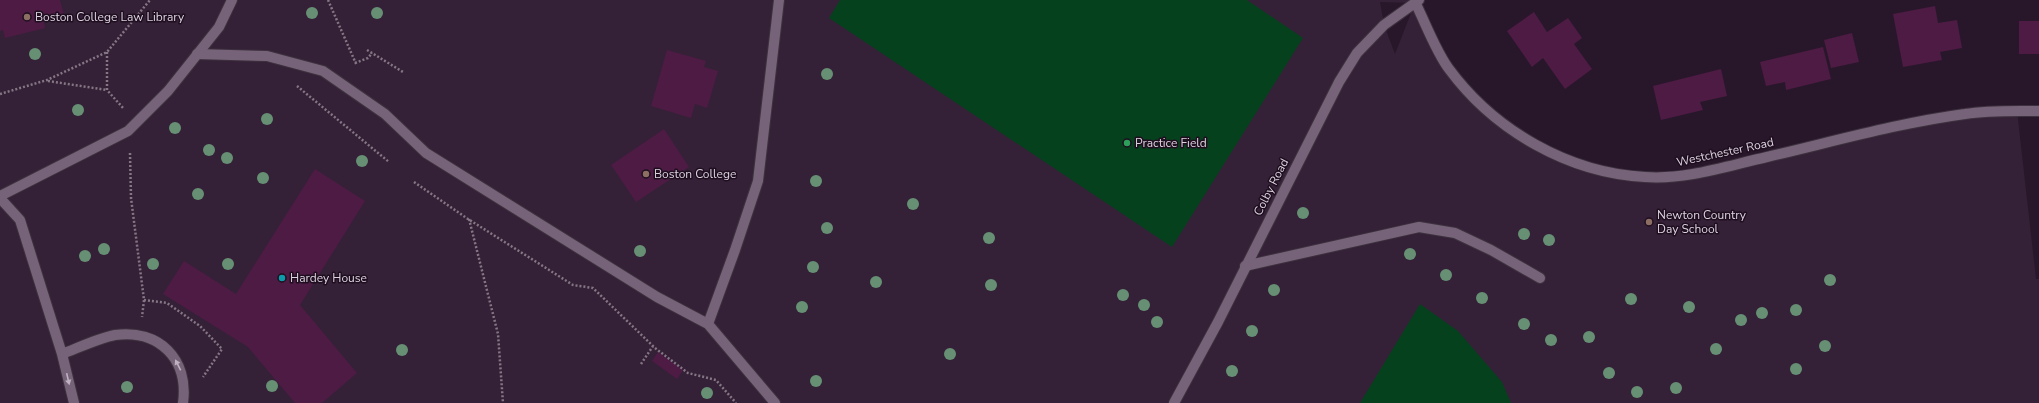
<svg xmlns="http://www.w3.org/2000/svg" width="2039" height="403" font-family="'Nunito Sans',sans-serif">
  <rect width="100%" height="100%" fill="#28172a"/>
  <path fill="#352137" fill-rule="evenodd" d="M0 0H1419L1448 68 1520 136 1599 171 1687 175 1921 122 2017 111 2036 279H2039V403H0ZM1380 2 1415 3 1395 54 1384 25Z"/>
  <path fill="#06411e" d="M840 0H1247L1303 38 1172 247 829 18Z
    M1420 304 1458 331 1502 382 1511 403H1360Z"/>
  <path fill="#4d1b44" d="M0 0H60L64 15 43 19 45 28 5 38 3 30 0 31Z
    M1935 6 1938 23 1957 20 1962 48 1940 52 1942 60 1903 67 1893 14Z
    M1534 12 1547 32 1568 18 1582 38 1574 44 1592 69 1565 89 1543 58 1532 67 1507 31Z
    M2019 21H2039V54H2019Z
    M1852 33 1859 62 1831 68 1824 40Z
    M1823 47 1831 79 1786 90 1785 82 1766 86 1760 62Z
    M667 50 706 61 704 67 718 71 707 108 695 104 691 118 651 106Z
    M1721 69 1727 96 1700 102 1703 110 1661 120 1653 86Z
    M664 129 689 167 636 202 611 165Z
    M315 169 365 201 300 305 357 373 322 403H295L248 347 163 294 184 261 236 294Z
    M658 352 683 370 677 379 652 361Z"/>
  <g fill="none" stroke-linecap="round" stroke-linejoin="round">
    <g stroke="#3d313f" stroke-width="12">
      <path id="service" d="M197 54 267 56 323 71 385 114 426 153 657 297 708 324 775 403
        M0 198 20 220 62 354 74 403
        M1245 266 1419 227 1455 233 1491 250 1540 278
        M708 324 735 250 758 181 779 0
        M62 354C78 348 99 338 115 335 159 329 189 359 183 403"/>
    </g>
    <g stroke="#3d313f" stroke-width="12">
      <path id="minor" d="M1415 2C1425 22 1436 52 1449 69 1494 130 1568 173 1645 177 1686 180 1727 166 1767 157 1832 142 1898 123 1965 114 1989 110 2015 111 2039 111
        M0 196 128 131 168 91 219 27 232 0
        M1174 403 1218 322 1339 82 1357 53 1384 25 1419 0"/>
    </g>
    <path stroke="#847685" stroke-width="2.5" stroke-dasharray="2 2" stroke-linecap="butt" d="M328 0 357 66
      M367 50 403 72
      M107 52V90L123 108
      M355 63 368 58 372 53
      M48 81 107 90
      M297 86 389 162
      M0 94 47 80 107 52 150 0
      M130 153 131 198 144 300 142 317
      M414 182 468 219 573 285 593 288 655 348 688 373 716 380 736 403
      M469 219 498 334 503 403
      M144 300 167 303 200 326 222 349 203 377
      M641 364 653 346"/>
    <use href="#service" stroke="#776379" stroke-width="10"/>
    <use href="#minor" stroke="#776379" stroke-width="10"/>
  </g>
  <g fill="#668f74">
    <circle cx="312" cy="13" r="6"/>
    <circle cx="377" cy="13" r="6"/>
    <circle cx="35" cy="54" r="6"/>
    <circle cx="827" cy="74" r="6"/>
    <circle cx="78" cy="110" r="6"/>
    <circle cx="267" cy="119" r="6"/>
    <circle cx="175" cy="128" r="6"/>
    <circle cx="209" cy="150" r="6"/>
    <circle cx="227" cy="158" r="6"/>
    <circle cx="362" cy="161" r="6"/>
    <circle cx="263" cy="178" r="6"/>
    <circle cx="816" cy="181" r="6"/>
    <circle cx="198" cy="194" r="6"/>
    <circle cx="913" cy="204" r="6"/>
    <circle cx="1303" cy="213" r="6"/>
    <circle cx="827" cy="228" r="6"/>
    <circle cx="1524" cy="234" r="6"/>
    <circle cx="989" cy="238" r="6"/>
    <circle cx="1549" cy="240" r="6"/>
    <circle cx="104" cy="249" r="6"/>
    <circle cx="640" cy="251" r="6"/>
    <circle cx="1410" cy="254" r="6"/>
    <circle cx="85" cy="256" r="6"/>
    <circle cx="153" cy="264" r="6"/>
    <circle cx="228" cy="264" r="6"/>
    <circle cx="813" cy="267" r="6"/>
    <circle cx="1446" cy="275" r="6"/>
    <circle cx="1830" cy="280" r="6"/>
    <circle cx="876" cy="282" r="6"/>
    <circle cx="991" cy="285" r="6"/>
    <circle cx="1274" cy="290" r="6"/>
    <circle cx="1123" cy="295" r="6"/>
    <circle cx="1482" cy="298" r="6"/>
    <circle cx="1631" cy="299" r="6"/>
    <circle cx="1144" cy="305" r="6"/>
    <circle cx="802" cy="307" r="6"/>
    <circle cx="1689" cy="307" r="6"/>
    <circle cx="1796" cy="310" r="6"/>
    <circle cx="1762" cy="313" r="6"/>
    <circle cx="1741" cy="320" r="6"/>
    <circle cx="1157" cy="322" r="6"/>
    <circle cx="1524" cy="324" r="6"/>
    <circle cx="1252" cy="331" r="6"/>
    <circle cx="1589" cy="337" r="6"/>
    <circle cx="1551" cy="340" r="6"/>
    <circle cx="1825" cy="346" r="6"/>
    <circle cx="1716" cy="349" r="6"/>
    <circle cx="402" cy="350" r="6"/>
    <circle cx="950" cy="354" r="6"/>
    <circle cx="1796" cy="369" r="6"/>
    <circle cx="1232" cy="371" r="6"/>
    <circle cx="1609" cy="373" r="6"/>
    <circle cx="816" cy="381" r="6"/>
    <circle cx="272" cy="386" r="6"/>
    <circle cx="127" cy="387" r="6"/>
    <circle cx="1676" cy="388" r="6"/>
    <circle cx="1637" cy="392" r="6"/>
    <circle cx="707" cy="393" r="6"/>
  </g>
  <defs><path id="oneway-solid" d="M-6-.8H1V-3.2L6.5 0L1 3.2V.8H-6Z"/></defs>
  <g fill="#beb1c0">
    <use href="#oneway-solid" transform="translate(178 365) rotate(-117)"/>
    <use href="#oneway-solid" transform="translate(68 379) rotate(77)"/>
  </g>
  <g fill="#8d6e63" stroke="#1e0e20" stroke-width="1.5">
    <circle cx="27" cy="17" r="4"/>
    <circle cx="646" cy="174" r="4"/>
    <circle cx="1649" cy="222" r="4"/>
  </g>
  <circle fill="#2e9e5b" stroke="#1e0e20" stroke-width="1.5" cx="1127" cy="143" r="4"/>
  <circle fill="#0f9aa8" stroke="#1e0e20" stroke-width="1.5" cx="282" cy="278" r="4"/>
  <g text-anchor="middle" stroke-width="3" stroke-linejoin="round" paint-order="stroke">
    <g font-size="12" fill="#ddd2de" stroke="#1e0e20" text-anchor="start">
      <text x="35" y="21">Boston College Law Library</text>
      <text x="1135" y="147">Practice Field</text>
      <text x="654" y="178">Boston College</text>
      <text x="1657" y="219">Newton Country<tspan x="1657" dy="14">Day School</tspan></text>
      <text x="290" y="282">Hardey House</text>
    </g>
    <g font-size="12" fill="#ddd2de" stroke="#1e0e20">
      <text transform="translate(1725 152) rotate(-12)" y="4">Westchester Road</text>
      <text transform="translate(1271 187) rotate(-63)" y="4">Colby Road</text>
    </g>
  </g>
</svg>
